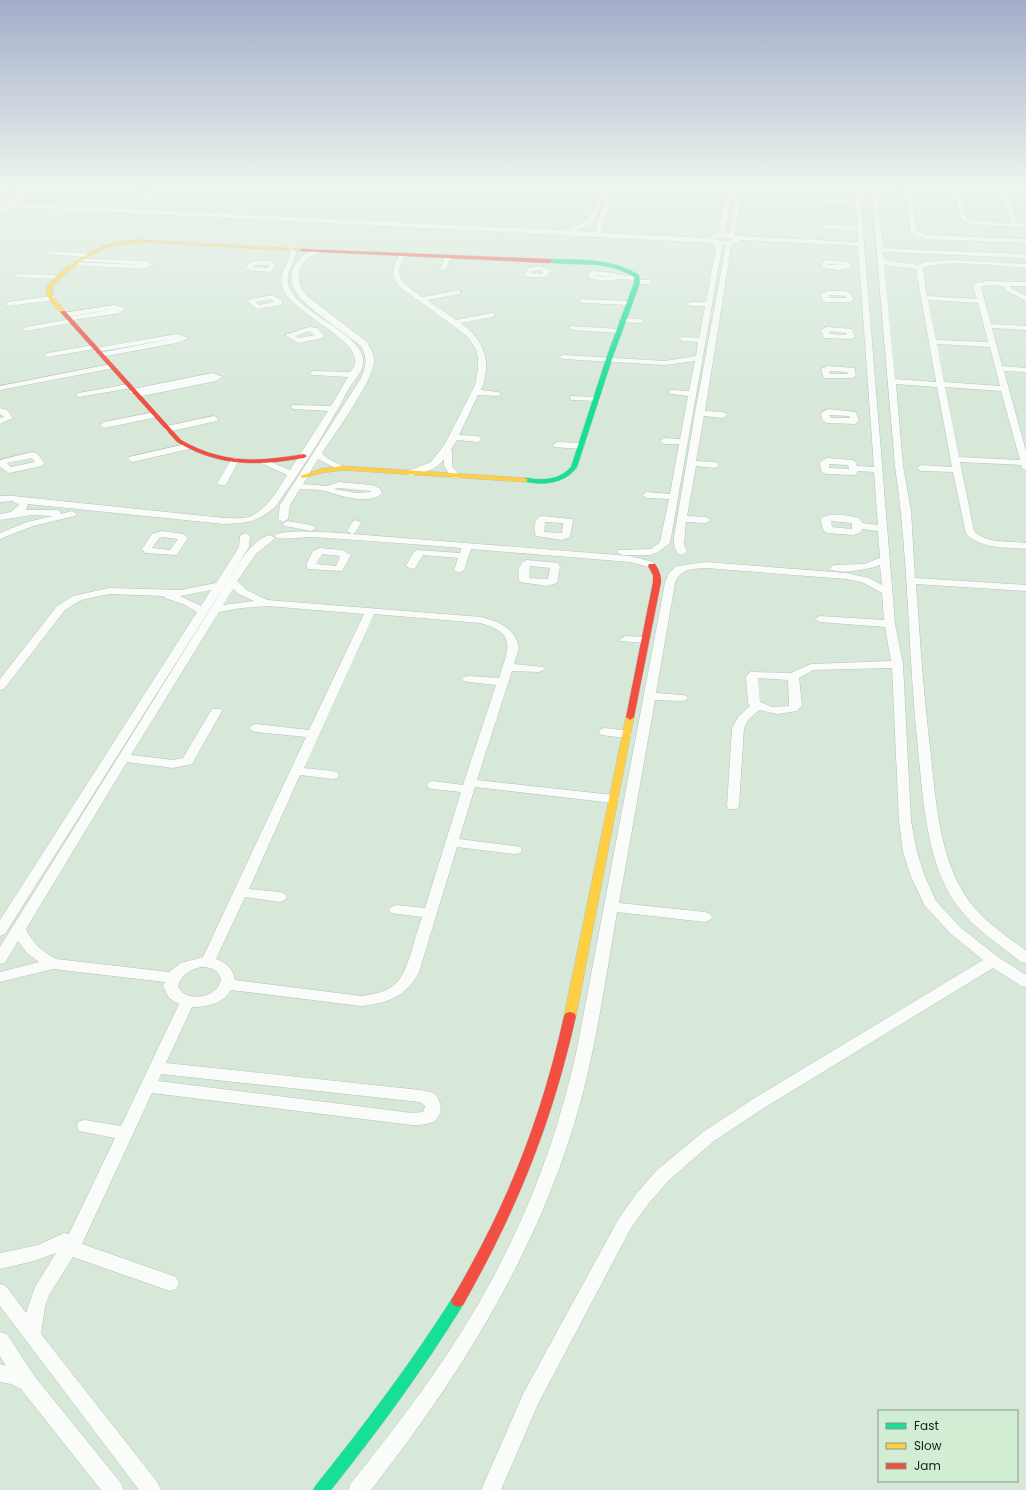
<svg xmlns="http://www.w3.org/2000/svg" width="1026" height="1490" font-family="Poppins,sans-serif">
  <rect width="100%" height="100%" fill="#d7e8d9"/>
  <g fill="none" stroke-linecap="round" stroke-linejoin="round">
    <g stroke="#b6c3b8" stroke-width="1">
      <path id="street" d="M33 186H40L14 205 30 204 125 209V207L143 200 148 195H134L131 193 132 192H152L159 186H166L147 202 130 209 597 232 596 225 605 200 599 193 602 191 611 200 601 233 709 238 711 235 718 234 727 186H733L725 233 729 234 735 186H741L735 235 737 236 858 242 857 230 826 229 823 227 826 225 857 226 856 205 825 203 822 201 825 199 856 201 855 186H861L864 244 895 624 903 664 911 821 917 852 925 877 936 901 961 928 998 957 1026 975V987L1021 986 993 968 764 1108 714 1141 669 1180 649 1203 631 1228 538 1404 501 1490H481L524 1392 619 1218 637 1193 657 1170 703 1132 753 1099 983 960 951 934 925 906 911 877 903 852 899 821 892 668 813 670 799 678 802 705 797 711 778 714 759 710 748 720 744 728 739 806 737 809H729L727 806 732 728 739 716 750 706 748 703 746 677 750 672 791 673 811 664 891 661 885 627 820 622 815 619 820 616 884 620 882 593 862 582 846 579 706 568C692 569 681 568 675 583L656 693 682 695 686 696 688 698 686 700 682 701 655 700 619 903 705 912 710 914 712 917 710 920 705 922 617 912C606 976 597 1041 580 1104 540 1248 462 1374 371 1490H348L351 1483C411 1409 468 1332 509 1246 540 1183 562 1117 577 1049L665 583 669 573 677 566 706 562 846 573 869 578 882 585 880 565C870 569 837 576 829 568L834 565 864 564 880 558 878 531 862 529 860 533 853 535 828 533 825 532 822 528 821 519C828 512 851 515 860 519L862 523 878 525 874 472 858 471 857 474 854 475 826 474 821 471 820 462 827 458 852 460 855 461 857 466 874 467 858 246 740 240 739 242 734 244 731 248 705 411 723 412 727 415 723 418 704 416 696 461 715 462 719 465 715 468 696 466 687 516 706 517 711 520 706 523 686 522 684 544 687 552 682 555C674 553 674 544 674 537L695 413 726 245H721L722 248 670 543 658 552 651 555H622L617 552 618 550 651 549 660 542 669 499 647 498 642 495 647 492 670 494 679 444H664L660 441 664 438 680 439 688 396 672 394 668 392 672 390 689 391 695 361 665 365 563 359 559 357 563 355 665 361 696 356 698 342 683 341 679 339 683 337 699 338 705 306H691L687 304 691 302H706L716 248 713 243 30 208 9 209 0 214V209ZM724 237 733 240 723 242 715 239ZM829 464 848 465 849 469 829 468ZM831 521 852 523V529L832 527ZM758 678 788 680 789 706 772 707 760 702Z
        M49 186H56L53 189H63L64 188 57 186 72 187 64 193 46 191 45 190Z
        M479 186 577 188 596 193 603 199C596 218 594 227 572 231L569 229 570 228C589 223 590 217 597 199 585 189 565 191 550 191L547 200 544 202 541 200 544 190 482 188Z
        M871 186H877L883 248 1026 254V258L883 252 884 260 918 265 925 262 952 260 1026 264V268C1002 266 943 259 923 268L927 296 977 299 973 287 976 283 987 281 1026 282V286H1010L1012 289 1026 296V301L1007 291 1003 286 987 285 981 287 991 324 1026 326V330L992 328 1002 366 1026 368V372L1004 371 1026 451V470L1023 469 1021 465 960 462 974 531C986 544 1010 541 1026 543V549C1007 547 980 549 966 534L953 472 921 471 917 468 921 465 952 467 937 387 896 384 903 466 911 511 915 578 1026 585V591L916 584C920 642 924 699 931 756 936 804 940 861 969 901 983 921 1007 936 1026 951V963L1021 962C1000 945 976 930 959 908 927 868 923 799 918 749 908 655 909 560 895 466ZM884 265 916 269 936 382 895 379ZM928 300 978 303 988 342 936 340ZM937 344 990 347 1000 386 944 382ZM945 387 1001 391 1020 460 959 457Z
        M903 186H909L917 231 927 235 1026 239V243L927 239 915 235 911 232Z
        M952 186H958L967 219 974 221 1011 223 1001 189 1003 186H1009L1007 189 1017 223H1026V227L973 225 962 221Z
        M0 191 17 192 20 194 17 196 0 195Z
        M288 247H292L296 251C296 262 286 271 288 283 292 313 370 334 363 365 361 373 353 382 348 390 327 430 302 469 276 506 258 522 247 523 224 524L28 504 26 510H57L60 511 61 514 72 511 77 514 75 516 33 526 0 539V533L27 522 53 516 32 515 0 520V514L11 512 19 505 13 501 0 502V496H13L224 518C231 518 243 519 249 517 268 509 277 491 287 475L259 462 260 460H266L290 470 328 411 294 409 290 407 294 405 331 406 348 377 313 375 309 373 313 371 350 372C352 370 354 367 355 364 361 338 290 314 282 286 278 273 289 264 290 251L287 248Z
        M318 248 320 249V251C299 261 291 277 307 296L367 342C371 349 374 354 374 362 373 381 334 435 322 453L327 458 346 468 345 470H339L318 459 303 484 327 486 339 482 371 485 380 488 382 493C370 506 338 495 325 491 317 489 307 490 300 489L290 505 288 519 283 522 278 519 280 505 361 378C366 367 368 357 361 346 346 334 302 305 295 290 291 283 290 274 294 266 299 257 308 251 318 248ZM339 488 370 491 372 492 356 493 334 489Z
        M48 251 84 253 87 255 84 257 46 254 45 253Z
        M400 254 405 255C392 278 403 284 422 297L460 290V294L427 300 456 320 492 313 496 315 492 317 461 323C485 341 492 362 481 390L498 392 502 394 498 396 478 395 459 435 478 436 482 439 478 442 457 440 451 449 452 451V466L460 476 458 478H452L444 466V459C436 470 423 473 411 476L406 473 408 471 431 462 445 444 475 385 478 369V358L476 349 467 336 404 290C390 279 391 268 400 254Z
        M448 255 451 257 446 269 441 270 440 269 445 257Z
        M78 258 147 261 153 265 144 269 70 265V263L72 262 144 265 76 261 75 260Z
        M825 260 850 262 851 267C845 271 828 271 822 266V262ZM828 264 845 265H829Z
        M254 261H271L276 264 272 271 270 272 247 270 246 269 249 263ZM255 265H269L268 268 253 267Z
        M539 266 549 269 550 270 547 277H527L524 275 528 268ZM539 270 543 271 542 274 531 273 533 271Z
        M592 271 615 273 618 275 637 276 640 278 638 280H650L653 282C649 285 638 285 634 282L636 280 616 279 613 281 589 279V273ZM595 275 611 277 595 276Z
        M18 274 57 275 60 277 57 279 16 277V275Z
        M828 291C838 291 851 288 854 300L850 302H825L822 299 821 294ZM829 295 846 296V298H829Z
        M273 295 282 301V305L257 309 247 301 251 299ZM271 299 274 302 259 305 256 302Z
        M52 296H55V300L8 306 4 304 8 302Z
        M580 299 629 301 633 303 629 305 583 303 579 301Z
        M114 305 125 308 120 313 73 320 70 323 26 331 22 329 26 327 66 320 69 317 114 309 66 317 62 315 63 313Z
        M620 318 640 319 644 321 640 323 623 322H620Z
        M570 326 619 329 623 331 619 333 573 330 569 328Z
        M309 327 317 328 324 336 323 338 298 343 285 335ZM309 331 315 335 299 338 295 336Z
        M827 327 852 329 855 337 851 339 824 338 821 330ZM829 331 846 333V335L830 334Z
        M177 334 188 338 181 342 101 357 97 355 98 353 177 338 97 352H94V349L48 357 44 355 48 353 93 345H96V348Z
        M111 364 115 366 114 368 0 390V386Z
        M827 366 854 368 856 376 852 378H824L821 369ZM829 371 847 372 848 374H830Z
        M212 373 223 377 216 381 137 397 133 395 135 393H130L129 391 133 389Z
        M128 384H131V388L79 397 75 395 79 393Z
        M571 396 596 397 600 399 596 401 574 400H571L570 398Z
        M0 408 7 410 13 418 0 424V418L4 417 0 414Z
        M828 409 856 412 859 421 855 424 826 423 822 419 821 413ZM829 415 849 416 850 418H831Z
        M155 412 159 415 158 417 104 428 100 425 104 422Z
        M214 416 218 419 217 421 167 432 163 429 167 426Z
        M557 442 581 443 585 446 581 449 554 447 553 445Z
        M186 444 190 447 189 449 132 462 128 459 129 457Z
        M32 452 38 454 44 463 42 466 9 473 0 467V460ZM32 458 35 462 11 467 7 463Z
        M235 457 239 460 227 483 225 485H219L217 483 231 460Z
        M542 516 571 519 573 521 570 537 562 540 536 536C533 529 534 518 542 516ZM545 522 563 523 562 533 544 532Z
        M356 520 361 523 355 533 352 534 630 556 653 562 654 564 649 567 630 562 471 549 464 570 459 573 454 570 458 558 423 555 415 568 411 569 406 566 413 553 417 550 460 553 461 548C412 544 362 540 312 537 304 537 279 541 274 536 282 528 338 533 352 534L347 531 353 521Z
        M288 521 311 525 316 528 311 531 285 526 283 524 285 522Z
        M162 531 184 534 188 538 178 553 176 555 145 553 142 549 152 534ZM162 537 178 539 170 550 152 548 159 538Z
        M245 533 250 536 249 547 5 934 0 936V920L197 612 183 604 165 598 164 596 109 594 81 600 65 610 4 689 0 690V679L57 606 73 596 109 588 180 590 216 583 239 547 240 536ZM211 590 201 606 180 596Z
        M270 535 275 538 273 540 256 554 237 581 247 590 267 600 481 617C500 622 515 628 519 648L514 664 543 667 545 669 539 672 512 671 477 780 613 795 617 796 619 799 617 802 613 803 475 787 459 839 515 846 520 847 522 850 520 853 515 854 457 847 419 972C406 997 388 1003 361 1006L231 990C223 1004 207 1007 192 1007L166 1063 420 1090C424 1091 429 1091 433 1093 442 1099 444 1114 434 1121 428 1125 419 1125 412 1125L152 1093 82 1244 176 1277 179 1283 176 1289 170 1291 73 1257 49 1295 45 1307 41 1334 158 1483 161 1490H139L0 1306V1284L6 1286 26 1313 35 1287 56 1253 34 1261 0 1269V1253L38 1245 64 1233 69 1234 115 1138 79 1131 77 1126 79 1121 85 1120 121 1126 179 1004 169 998 163 986 165 982 53 969 0 982V972L39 962 27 953 18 941 5 963 0 964V947L227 582C238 566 250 540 270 535ZM233 589 239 594 254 601 223 605ZM268 606 364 614 309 730 256 724 252 725 250 728 252 731 256 732 306 737 203 957 181 963 169 972 56 959C43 952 32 943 26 929L127 762 173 768 192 764 222 711 220 709H212L183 758 173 760 131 755 219 612 241 608ZM374 614 480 623C518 633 508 649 499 678L468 676 464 677 462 679 464 681 468 682 496 685 463 785 433 781 429 782 427 785 429 788 433 789 461 792 425 908 396 905 391 907 389 910 391 913 422 917C418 929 414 941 411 953 401 984 394 992 361 996L235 980C233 969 227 963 216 959L245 897 280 902 285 900 287 897 285 894 280 892 249 889 300 775 333 779 337 778 339 775 337 772 333 771 304 768ZM201 967C210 967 218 969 221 979 220 982 219 986 217 988 208 999 184 1001 178 986 182 974 189 970 201 967ZM161 1074 420 1102 425 1106 423 1112 412 1113 158 1081Z
        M320 548 342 550 351 555 342 571 308 569 306 565 313 551ZM322 554 340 556 336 566 316 564Z
        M527 560 558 563 560 567 557 583 547 586 520 582C517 575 518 562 527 560ZM530 566 550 568 548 579 529 578Z
        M625 636 645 637 650 640 645 643 621 641 620 639Z
        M605 728 630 731 632 734 630 737 626 738 601 735 599 732 601 729Z
        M0 1332 7 1334 35 1377 121 1483 124 1490H101L21 1389 11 1384 0 1382V1364L6 1366 0 1356Z"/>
    </g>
    <g stroke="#b6c3b8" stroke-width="1">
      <path id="fast" d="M549 259C580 260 611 258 639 275L640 283 613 356 577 467C565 484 542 486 523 481L522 480C525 477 529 478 534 479 549 480 561 478 571 467L607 356 634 283V277C605 259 579 267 547 262V260Z
        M458 1295 463 1297 465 1301 463 1305C423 1370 378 1431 331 1490H313L316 1485C365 1424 411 1363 453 1297Z"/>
    </g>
    <g stroke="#b6c3b8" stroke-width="1">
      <path id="slow" d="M140 240 302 249 304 250 302 251 140 242 108 247 82 260 54 284 52 290 53 297 65 311V313H61C56 307 46 299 46 290 48 276 93 249 106 245 117 242 129 241 140 240Z
        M342 466 525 478 528 480 525 482 342 470 322 473 303 478 300 476 321 469Z
        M630 714 634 717 576 1016 574 1019 570 1020 566 1019 564 1016 626 717Z"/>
    </g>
    <g stroke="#b6c3b8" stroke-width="1">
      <path id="jam" d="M302 249 549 259 552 261 549 263 300 251V250Z
        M61 311H65L181 440C223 464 258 462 304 454L307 456 304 458C257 466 219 467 177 442L61 313Z
        M649 564H655C659 570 661 575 661 582L634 717 630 720 626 717 653 582V575L648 566Z
        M570 1012 574 1013 576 1016C552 1123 517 1210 463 1305L458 1307 453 1305 451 1301 453 1297C507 1205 541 1120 564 1016L566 1013Z"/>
    </g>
    <use href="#street" fill="#f9fcf9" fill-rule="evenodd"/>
    <use href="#fast" fill="#16e098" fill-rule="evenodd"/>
    <use href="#slow" fill="#ffcf43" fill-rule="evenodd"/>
    <use href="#jam" fill="#f24e42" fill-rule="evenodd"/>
  </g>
  <linearGradient id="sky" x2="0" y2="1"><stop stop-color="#a3adc9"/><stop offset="0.47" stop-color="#edf5ee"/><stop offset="1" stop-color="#edf5ee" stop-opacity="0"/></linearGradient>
  <rect width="1026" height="395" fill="url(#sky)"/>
  <rect x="878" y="1410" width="140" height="72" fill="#d1eed4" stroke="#869c88"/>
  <rect x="886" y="1423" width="20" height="6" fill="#16e098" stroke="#869c88"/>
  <text x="914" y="1430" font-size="12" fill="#152017">Fast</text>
  <rect x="886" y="1443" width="20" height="6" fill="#ffcf43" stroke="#869c88"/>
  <text x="914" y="1450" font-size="12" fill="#152017">Slow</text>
  <rect x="886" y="1463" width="20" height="6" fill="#f24e42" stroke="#869c88"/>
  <text x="914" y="1470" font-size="12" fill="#152017">Jam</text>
</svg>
